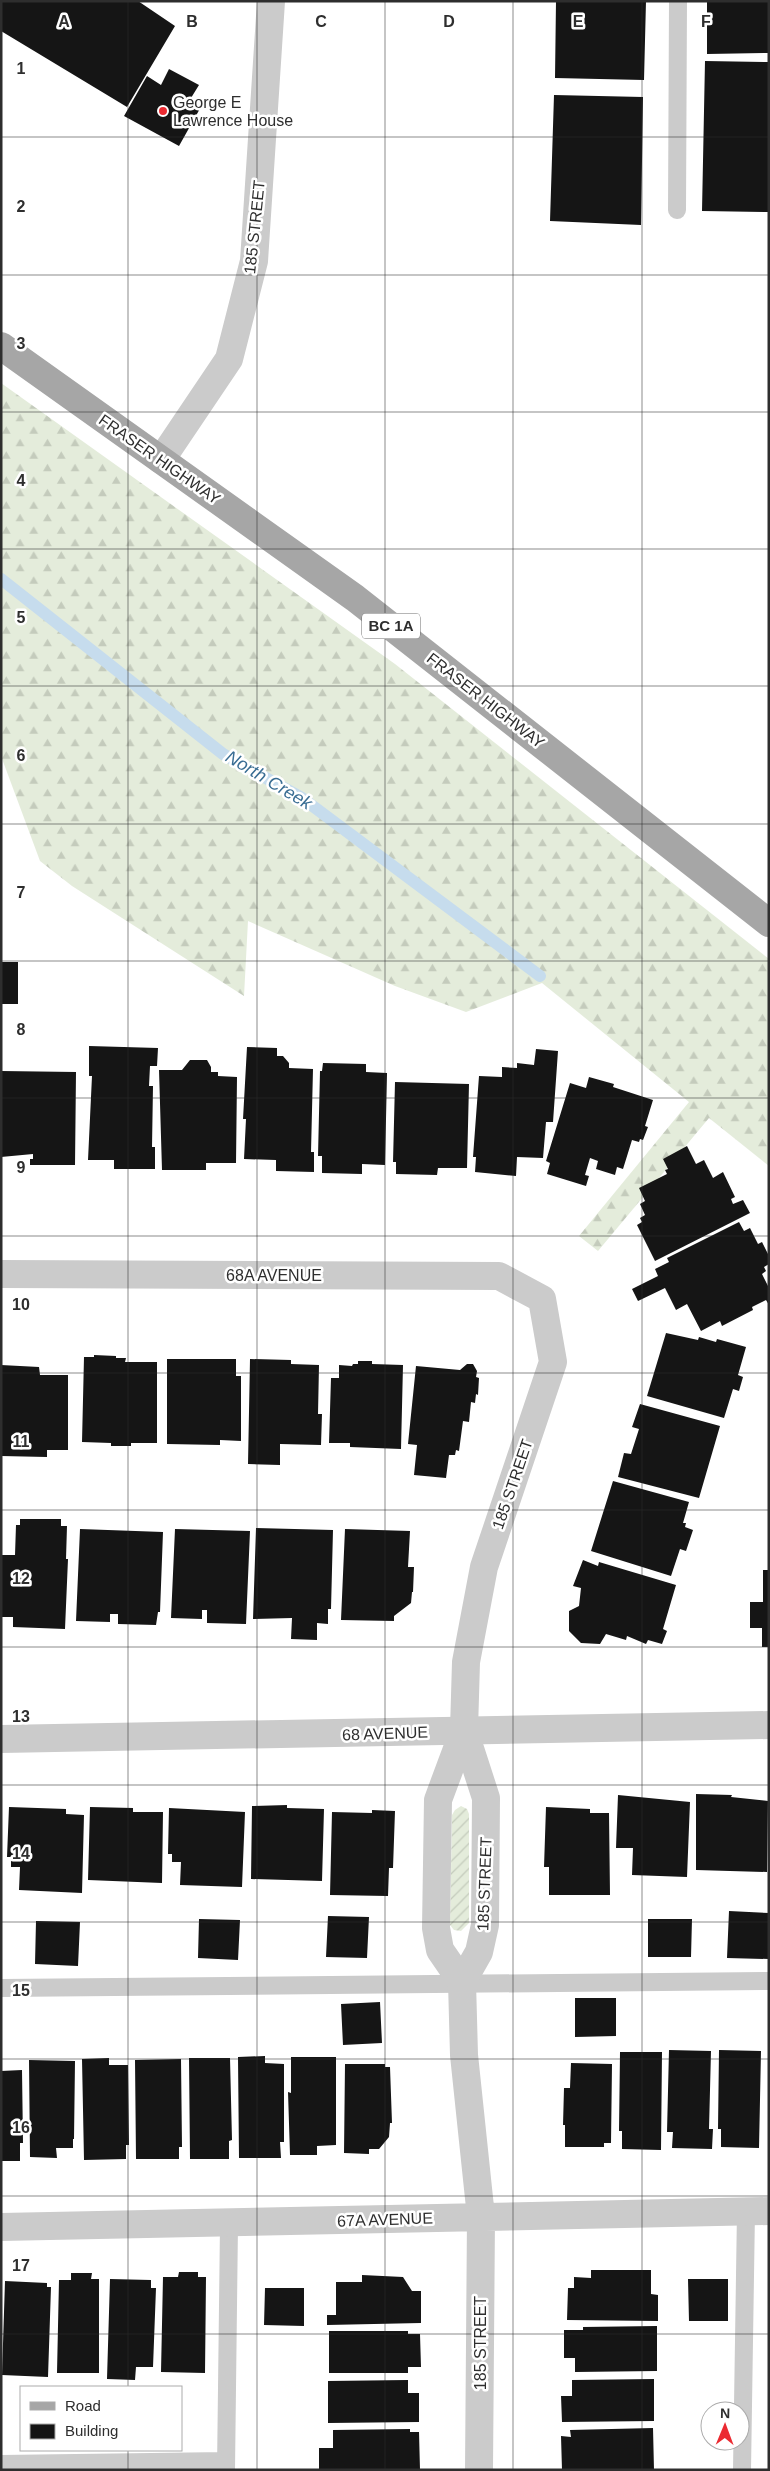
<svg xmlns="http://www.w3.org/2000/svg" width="770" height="2471" font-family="Arial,sans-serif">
  <defs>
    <pattern id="forest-firs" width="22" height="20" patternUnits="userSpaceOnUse" patternTransform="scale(1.25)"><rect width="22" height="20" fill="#e4ecdb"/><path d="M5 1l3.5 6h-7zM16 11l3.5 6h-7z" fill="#c4cbbc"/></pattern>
    <pattern id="garden-furrows" width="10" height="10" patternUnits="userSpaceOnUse" patternTransform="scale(1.25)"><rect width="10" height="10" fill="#e4ecdb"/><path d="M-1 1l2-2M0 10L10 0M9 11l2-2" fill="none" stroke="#c4cbbc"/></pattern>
  </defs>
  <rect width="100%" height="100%" fill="#fff"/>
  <path fill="url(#forest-firs)" d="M1 383 395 664 769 959V1166L709 1118 598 1251 579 1236 689 1102 542 983 466 1012 395 986 248 921 244 996 72 886 40 861 1 756Z"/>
  <path fill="url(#garden-furrows)" d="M461 1806 467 1809 469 1814V1923L461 1931 454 1930 450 1925 452 1815 455 1810Z"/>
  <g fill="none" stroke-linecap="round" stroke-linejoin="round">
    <path stroke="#c6dced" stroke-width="12" d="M1 579 223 754 302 798 540 976"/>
  </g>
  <path fill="#151515" d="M1 1H138L175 26 127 107 1 31Z
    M556 1H646L644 80 555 78Z
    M707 1H769V53L707 54Z
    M705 61 769 62V212L702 211Z
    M169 69 199 85 191 98 202 105 179 146 124 116 147 76 161 85Z
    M554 95 643 97 641 225 550 221Z
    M1 962H18V1004H1Z
    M89 1046 158 1048 157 1066H150L149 1086H153L152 1147H155V1169H114V1160H88L92 1076H89Z
    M247 1047 277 1048V1056H283L289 1063V1068L313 1069 311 1152H314V1172L276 1171V1160L244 1159 246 1119H243Z
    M536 1049 558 1051 553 1122H546L543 1158 517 1157 516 1176 475 1172 476 1157H473L479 1076 502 1077V1067L517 1068V1063L534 1065Z
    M190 1060H207L211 1067V1072H218V1076L237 1077 236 1163H206V1170H162L159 1070H182Z
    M323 1063 366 1064V1072L387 1073 385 1165 362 1164V1174L322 1173V1156H318L320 1071H322Z
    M1 1071 76 1072 75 1165H30V1159H33V1154L1 1157Z
    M589 1077 614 1084 613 1087 653 1100 645 1126 648 1127 643 1140 640 1139 639 1142 632 1140 623 1169 617 1167 615 1175 596 1169 598 1161 590 1158 585 1175 589 1176 586 1186 547 1174 550 1163 546 1161 570 1083 586 1088Z
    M395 1082 469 1084 467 1168H438L437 1175 396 1174V1162H393Z
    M687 1146 696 1164 704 1160 713 1178 723 1172 735 1197 731 1199 733 1204 743 1200 750 1213 655 1261 637 1225 642 1222 640 1218 645 1215 640 1204 645 1201 639 1188 667 1174 665 1170 668 1169 663 1159Z
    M739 1222 744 1231 750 1228 758 1244 762 1242 769 1256V1264L764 1267 766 1271 762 1274 769 1288V1305L766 1300 752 1307 753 1310 722 1326 720 1321 701 1331 687 1304 676 1310 665 1288 638 1301 632 1289 658 1276 655 1269 669 1262 667 1258Z
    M666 1333 698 1340 699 1337 716 1342 717 1339 746 1347 738 1375 743 1377 739 1391 733 1389 724 1418 647 1396Z
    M94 1355 116 1356V1358H126L125 1362H157V1443H131V1446H111V1443L82 1442 84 1357H94Z
    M167 1359H236V1376H241V1441L220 1440V1445L167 1444Z
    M250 1359 291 1360V1364L319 1365 318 1414H322L321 1445 280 1444V1465L248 1464Z
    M358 1361H372V1364L403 1365 401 1449 350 1447V1443H329L331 1378H339V1365L352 1366 353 1364H358Z
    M467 1364H473L477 1371 476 1377 479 1378 478 1395 476 1394 475 1403 471 1402 469 1422 463 1421 459 1451 456 1450 455 1455H449L446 1478 414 1475 417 1445 408 1444 416 1366 460 1370Z
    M1 1365 39 1367 40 1375H68V1450H47V1457L1 1456Z
    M640 1404 720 1426 699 1498 618 1477 624 1453 631 1454 639 1429 632 1427Z
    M613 1481 689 1502 683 1523H686L685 1527 693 1530 686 1551 680 1549 671 1576 591 1551Z
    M20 1519H61V1526H67L66 1559H68L65 1629 13 1627V1617H1V1555H15L16 1525H20Z
    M256 1528 333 1530 331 1609H328V1624L317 1623V1640L291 1639 292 1618 253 1619Z
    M80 1529 163 1532 160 1612H158L156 1625 118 1624V1614H110V1622L76 1621Z
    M175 1529 250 1531 246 1624 207 1623V1610H202V1619L171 1618Z
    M345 1529 410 1531 408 1567H414L413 1592H412L411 1603 394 1616V1621L341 1620Z
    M583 1560 598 1566 599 1562 676 1585 663 1629 667 1631 662 1644 648 1640 646 1644 627 1636 626 1640 606 1634 600 1644 581 1643 569 1631V1611L579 1606 581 1588 573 1586Z
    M763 1570H769V1647H762V1628H750V1602H763Z
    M696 1794 732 1795 731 1797 768 1801 767 1872 696 1870Z
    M618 1795 690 1802 687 1877 632 1875 633 1848H616Z
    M287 1805V1808L324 1809 322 1881 251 1879 252 1806Z
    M9 1807 66 1809V1814L84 1815 82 1893 19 1890 20 1867H11V1857H7Z
    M90 1807 133 1808V1812H163L162 1883 88 1880Z
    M546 1807 590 1809V1813H609L610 1895H549V1867H544Z
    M169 1808 245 1812 242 1887 180 1885 181 1862H172V1854H168Z
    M372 1810 395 1811 393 1868H389L388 1896 330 1895 332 1812 372 1813Z
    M729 1911 769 1913V1959L727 1958Z
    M328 1916 369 1917 367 1958 326 1957Z
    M199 1919 240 1920 238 1960 198 1958Z
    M648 1919H692L691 1957H648Z
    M36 1921 80 1922 78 1966 35 1964Z
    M575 1998H616V2036L575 2037Z
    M380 2002 382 2043 343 2045 341 2004Z
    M669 2050 711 2051 709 2129H713L712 2149 672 2148 673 2132H667Z
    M719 2050 761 2051 759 2148 721 2147V2129H718Z
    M620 2052H662L661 2150 622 2149V2131H619Z
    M265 2056V2063L284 2064V2142H280L281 2158H239L238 2057Z
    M291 2057H336V2145L317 2146V2155H290L288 2092 291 2093Z
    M109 2058V2065H128L129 2145H126V2159L84 2160 82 2059Z
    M189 2058H230L232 2140 229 2141V2159H190Z
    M181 2059 182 2147H179V2159H136L135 2060Z
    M29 2060 75 2061 74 2139H73V2148H56L57 2158 30 2157Z
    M571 2063 612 2064 611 2143H604V2147H565V2125H563L564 2088H570Z
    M345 2064H385V2067H390L392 2123H390L389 2137 379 2149H369V2154L344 2153Z
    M22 2070 23 2143H20V2161H1V2071Z
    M591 2270H651V2294L658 2295V2321L567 2320 568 2288H574V2277L591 2278Z
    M179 2272H198V2277H206L205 2373 161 2372 163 2277H178Z
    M71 2273H92L91 2279H99V2373H57L59 2280H71Z
    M362 2275 403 2277 412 2291H421V2323L327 2325V2315H336V2282H362Z
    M110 2279 151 2280V2288H156L153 2367H136L135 2380 107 2379Z
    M688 2279H728V2321H689Z
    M5 2281 47 2283V2287H51L48 2377 2 2375Z
    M265 2288H304V2326L264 2325Z
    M657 2326V2371L575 2372V2358H564V2330H583V2327Z
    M329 2331H408V2334H420L421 2367H408V2373H329Z
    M654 2379V2421L562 2422 561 2396H572V2380Z
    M408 2380V2393H419V2422L328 2423V2381Z
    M653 2428 654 2470H562L561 2436 571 2437 570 2430Z
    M410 2429V2432H419L420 2470H319V2448H333V2430Z"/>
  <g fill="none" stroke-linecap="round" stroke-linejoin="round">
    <path stroke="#cbcbcb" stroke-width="18" d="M677 210 678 1
      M1 1988 769 1981
      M1 2464 226 2461
      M226 2470 229 2224
      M742 2470 746 2211"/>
    <path stroke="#cbcbcb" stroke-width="28" d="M161 460 229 359 254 261 271 1
      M1 1274 499 1276 542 1299 553 1362 484 1567 466 1662 464 1730 438 1800 436 1928 440 1950 462 1982
      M462 1982 464 2055 481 2217 479 2470
      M462 1982 479 1952 485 1925 486 1798 464 1730
      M1 2227 769 2211"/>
    <path stroke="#cbcbcb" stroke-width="28" d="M1 1739 769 1725"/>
    <path stroke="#a6a6a6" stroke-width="28" d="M1 346 355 598 769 923"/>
  </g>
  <path fill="none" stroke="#2e2e2e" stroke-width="1" stroke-opacity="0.55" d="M128 1V2387M257 1V2470M385 1V2470M513 1V2470M642 1V2470M1 137H769M1 275H769M1 412H769M1 549H769M1 686H769M1 824H769M1 961H769M1 1098H769M1 1236H769M1 1373H769M1 1510H769M1 1647H769M1 1785H769M1 1922H769M1 2059H769M1 2196H769M1 2334H769M128 2450V2470"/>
  <circle fill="#eb2a31" stroke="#fff" stroke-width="2" cx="163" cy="111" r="5"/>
  <g text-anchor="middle" stroke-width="5" stroke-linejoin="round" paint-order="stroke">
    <rect fill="#fff" stroke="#6d6d6d" stroke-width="1" x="362" y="613.5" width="58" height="25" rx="4"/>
    <g font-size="15" font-weight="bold" fill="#2e2e2e">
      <text x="391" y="631">BC 1A</text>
    </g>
    <g font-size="16" fill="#2e2e2e" stroke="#fff" text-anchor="start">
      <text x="173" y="108">George E<tspan x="173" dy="18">Lawrence House</tspan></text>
    </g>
    <g font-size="16" fill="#2e2e2e" stroke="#fff">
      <text transform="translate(254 227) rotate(-84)" y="6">185 STREET</text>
      <text transform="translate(160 459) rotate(35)" y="6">FRASER HIGHWAY</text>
      <text transform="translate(486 700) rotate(38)" y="6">FRASER HIGHWAY</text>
      <text x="274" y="1281">68A AVENUE</text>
      <text transform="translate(512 1484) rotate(-71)" y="6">185 STREET</text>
      <text transform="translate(385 1733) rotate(-2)" y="6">68 AVENUE</text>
      <text transform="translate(484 1884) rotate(-88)" y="6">185 STREET</text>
      <text transform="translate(385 2219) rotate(-2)" y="6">67A AVENUE</text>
      <text transform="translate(480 2343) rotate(-90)" y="6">185 STREET</text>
    </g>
    <g font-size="18" font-style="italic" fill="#396d93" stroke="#fff">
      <text transform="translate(269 780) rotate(31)" y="6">North Creek</text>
    </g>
  </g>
  <g font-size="16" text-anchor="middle" font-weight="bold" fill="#2e2e2e" stroke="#fff" stroke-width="5" stroke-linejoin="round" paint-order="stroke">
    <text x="64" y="27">A</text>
    <text x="192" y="27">B</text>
    <text x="321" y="27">C</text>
    <text x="449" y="27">D</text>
    <text x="578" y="27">E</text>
    <text x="706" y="27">F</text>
    <text x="21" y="74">1</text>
    <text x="21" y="212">2</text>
    <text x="21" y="349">3</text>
    <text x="21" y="486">4</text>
    <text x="21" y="623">5</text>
    <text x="21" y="761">6</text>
    <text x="21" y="898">7</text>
    <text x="21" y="1035">8</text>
    <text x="21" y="1173">9</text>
    <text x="21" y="1310">10</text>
    <text x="21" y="1447">11</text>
    <text x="21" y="1584">12</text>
    <text x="21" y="1722">13</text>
    <text x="21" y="1859">14</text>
    <text x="21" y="1996">15</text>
    <text x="21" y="2133">16</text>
    <text x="21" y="2271">17</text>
  </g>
  <rect width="770" height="2471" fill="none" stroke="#2e2e2e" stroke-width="5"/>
  <rect x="20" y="2386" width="162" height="65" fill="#ffffff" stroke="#ababab"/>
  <rect x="30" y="2402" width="25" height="8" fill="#a6a6a6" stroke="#ababab"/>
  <text x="65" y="2411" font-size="15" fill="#2e2e2e">Road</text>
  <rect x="30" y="2424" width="25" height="15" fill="#151515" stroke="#ababab"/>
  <text x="65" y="2436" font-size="15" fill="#2e2e2e">Building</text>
  <g transform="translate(725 2426) rotate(1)"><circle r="24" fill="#ffffff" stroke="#ababab"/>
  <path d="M0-4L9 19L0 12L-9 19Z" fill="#eb2a31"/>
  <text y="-8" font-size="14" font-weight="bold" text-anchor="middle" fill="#2e2e2e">N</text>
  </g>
</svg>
